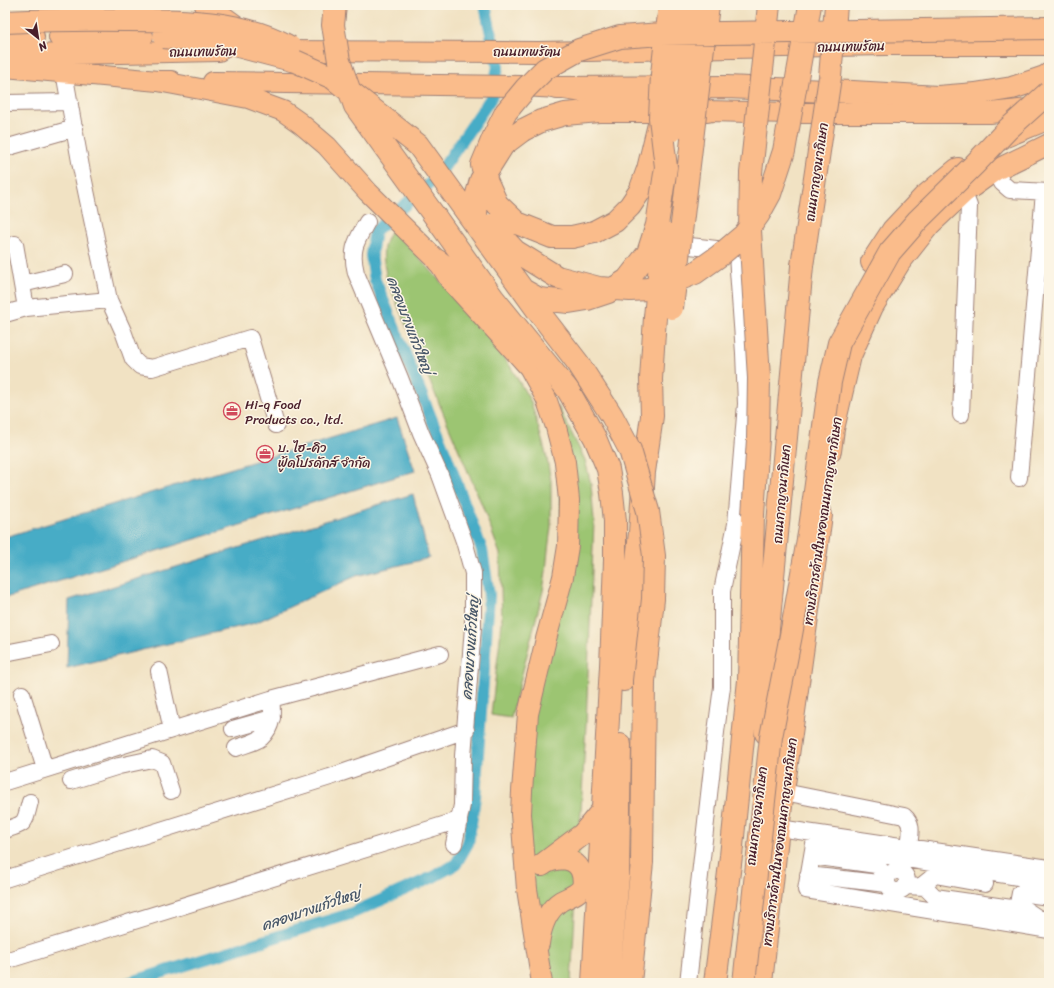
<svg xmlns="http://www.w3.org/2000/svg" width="1054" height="988" font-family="Sriracha,'Playpen Sans Thai',sans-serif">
  <rect width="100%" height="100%" fill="#fcf5e5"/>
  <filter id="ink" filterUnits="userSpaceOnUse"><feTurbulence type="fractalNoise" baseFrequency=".025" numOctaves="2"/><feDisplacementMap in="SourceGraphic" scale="8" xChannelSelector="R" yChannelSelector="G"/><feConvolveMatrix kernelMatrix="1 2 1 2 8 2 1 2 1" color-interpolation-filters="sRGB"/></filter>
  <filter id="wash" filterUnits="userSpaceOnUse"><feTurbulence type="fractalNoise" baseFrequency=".012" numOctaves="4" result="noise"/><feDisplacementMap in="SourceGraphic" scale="16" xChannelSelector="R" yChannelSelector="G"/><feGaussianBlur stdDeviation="0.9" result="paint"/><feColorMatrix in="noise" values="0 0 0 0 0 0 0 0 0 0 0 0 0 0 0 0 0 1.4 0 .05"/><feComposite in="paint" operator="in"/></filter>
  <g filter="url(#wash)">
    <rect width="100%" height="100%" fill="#f1e2c3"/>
    <path fill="#9cc572" stroke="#73724e" d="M392 230 417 255 486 333 510 366 531 402 546 454 551 481V527L548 550 546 571 543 591 511 718 491 715 502 622 500 554 482 505 387 280C384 261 379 247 392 230Z
      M558 406 585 460 591 484 594 521 586 725 571 983H538L517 790 562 550Z"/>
    <path fill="#46acc6" stroke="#486678" d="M397 418 415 471 5 598V537Z
      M413 494 429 558 356 576 255 623 67 668 69 600Z"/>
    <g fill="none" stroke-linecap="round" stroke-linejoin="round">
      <path stroke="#46acc6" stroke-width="12" d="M128 983 350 914 433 877 456 864 468 843 475 797 489 595 482 550 447 457 375 280 371 255 375 231 437 177 491 98 498 67 485 5"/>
    </g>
  </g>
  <g filter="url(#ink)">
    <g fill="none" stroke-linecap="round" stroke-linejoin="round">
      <g stroke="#9e8077" stroke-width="18">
        <path id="minor" d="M64 72 81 167 109 300 123 331 133 359 140 366 152 368 250 338 276 425
          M5 103 70 102
          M5 148 75 128
          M996 170 1002 183 1010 190 1049 192
          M367 222C356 242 350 249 356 273L400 378 421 433 440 475 464 541 473 573V627L463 756 462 805 454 844
          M15 244 26 308
          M22 284 65 274
          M5 314 26 308 109 300
          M961 415 969 206 964 193
          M1019 478 1044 192
          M5 653 51 644
          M159 671 172 730
          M22 694 45 769
          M233 729 272 718
          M236 748C244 745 254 743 261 738 273 727 273 713 271 699
          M71 781 119 766 152 759 162 763 171 791
          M5 782 271 699 440 654
          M784 792 904 816C914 824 910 836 909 847
          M779 828 1049 868
          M5 830C27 823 24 824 30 802
          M812 856 876 865 887 877
          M887 881a10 10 0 1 1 20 0a10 10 0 1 1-20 0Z
          M808 875 887 884
          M5 879 330 777 466 730
          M1049 882 814 844 806 890 1049 930
          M906 886 925 887 935 897 1026 910 1038 918 1049 920
          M920 887 935 875 985 884
          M1017 909 1020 893 1049 897
          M5 961 456 821 459 822
          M688 983 716 732 722 687V591L736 524 746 404 744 353 737 256 734 251 690 246"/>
      </g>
      <g stroke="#9e8077" stroke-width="22">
        <path id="major" d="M273 51 539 52 885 45H1049
          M5 57 22 55 219 51
          M5 67 158 81H171
          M158 81 248 98 283 111 300 123 327 146 368 192 438 261 450 280 529 367 546 398 556 427 565 462 569 500 568 546 563 577 546 639 528 714 522 791 521 814 527 889 542 983
          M213 82 523 86 557 88 662 104
          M692 108 707 111 791 113H990L1037 108
          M831 451 834 429 851 356 873 307 900 263 930 225 964 193 996 170 1049 144
          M539 944C541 928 547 910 561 901 568 897 578 895 582 887 583 883 583 879 582 875 578 855 555 857 541 866
          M762 983 779 828 822 515"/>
      </g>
      <g stroke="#9e8077" stroke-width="24">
        <path id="highway" d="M206 5 242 31
          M5 36 33 37
          M60 37 142 36
          M557 88 726 87 853 92 938 97 975 94 1012 88 1045 77 1049 74
          M523 130 541 121 565 114 599 111H707
          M999 140 1003 137 1049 118
          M436 218 493 298 568 390 595 438 608 469 612 493 615 521V560L611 666 593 983
          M594 232 615 221 630 206 640 191 648 169 660 120
          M438 261 456 275 483 303
          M872 262 893 230 924 197 958 169
          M624 680 640 533 644 472 652 416 651 379 655 317
          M766 733 767 641 802 266
          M542 865 583 834 602 811
          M608 983 618 877 620 745
          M630 983 642 862
          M715 983 731 856 749 680 753 515"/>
      </g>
      <use href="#minor" stroke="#fff" stroke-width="16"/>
      <use href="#major" stroke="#fabc8b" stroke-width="20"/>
      <use href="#highway" stroke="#fabc8b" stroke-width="22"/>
      <g stroke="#9e8077" stroke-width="24" stroke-linecap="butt">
        <path id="highway-bridge" d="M335 5 333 25 339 61 355 106 436 218
          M5 22C46 20 86 19 127 20 180 20 242 20 290 47
          M164 37 234 45 295 61 333 78 418 145 538 311 578 363 612 416 630 450 648 511 654 556 653 599 644 681 642 862
          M673 130 686 5
          M491 225 515 251 557 277 599 288 630 290 648 289 668 284 695 273 719 256 744 235 759 214 770 194 784 151 810 5
          M478 229 476 216 477 194 481 180 503 145 523 130
          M594 232 572 237H552L517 223 497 204 487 182 482 165 494 136 506 112 526 88 545 69 579 50 620 37 662 34 1049 28
          M802 266 830 77 836 5
          M523 290 539 299 569 302 587 299 608 292 627 280 648 253 657 225 666 167 660 118 662 74 670 5
          M672 308 708 5
          M655 317 663 232
          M753 515 758 439 759 378 750 230 751 173 769 5
          M744 983 771 737 791 635 810 528 830 382 839 343 890 252 918 220 974 165 1008 129 1049 92"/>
      </g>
      <use href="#highway-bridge" stroke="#fabc8b" stroke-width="22"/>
    </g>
  </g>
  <defs>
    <g id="office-ring" transform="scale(0.9)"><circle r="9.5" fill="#fcf5e5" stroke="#d1495b" stroke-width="1.5"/><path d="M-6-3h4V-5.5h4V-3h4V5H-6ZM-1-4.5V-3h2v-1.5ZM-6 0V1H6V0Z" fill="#d1495b"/></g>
  </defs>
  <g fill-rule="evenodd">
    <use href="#office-ring" x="232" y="411"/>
    <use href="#office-ring" x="265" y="454"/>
  </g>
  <g text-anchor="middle" stroke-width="3" stroke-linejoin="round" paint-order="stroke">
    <g font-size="13" fill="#4a1f2b" stroke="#fcf5e5">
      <text transform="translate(851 46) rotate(-1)" y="5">ถนนเทพรัตน</text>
      <text transform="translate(203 51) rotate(-1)" y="5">ถนนเทพรัตน</text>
      <text x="527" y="56">ถนนเทพรัตน</text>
      <text transform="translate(816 172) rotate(-82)" y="5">ถนนกาญจนาภิเษก</text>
      <text transform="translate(781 494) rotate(-85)" y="5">ถนนกาญจนาภิเษก</text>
      <text transform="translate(822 521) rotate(-82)" y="5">ทางบริการด้านในของถนนกาญจนาภิเษก</text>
      <text transform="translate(756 816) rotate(-83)" y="5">ถนนกาญจนาภิเษก</text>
      <text transform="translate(779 842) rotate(-83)" y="5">ทางบริการด้านในของถนนกาญจนาภิเษก</text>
    </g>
    <g font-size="13" fill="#4a1f2b" stroke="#fcf5e5" text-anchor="start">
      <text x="245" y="409">Hi-q Food<tspan x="245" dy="15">Products co., ltd.</tspan></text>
      <text x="278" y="452">บ. ไฮ-คิว<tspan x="278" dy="15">ฟู้ดโปรดักส์ จำกัด</tspan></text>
    </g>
    <g font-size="14" font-style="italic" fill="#485769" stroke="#fcf5e5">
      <text transform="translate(410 325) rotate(69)" y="5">คลองบางแก้วใหญ่</text>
      <text transform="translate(470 648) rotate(-86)" y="5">คลองบางแก้วใหญ่</text>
      <text transform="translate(311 909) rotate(-19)" y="5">คลองบางแก้วใหญ่</text>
    </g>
  </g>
  <rect width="1054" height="988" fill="none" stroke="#fcf5e5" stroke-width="20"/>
  <g transform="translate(38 38) rotate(150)" stroke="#fcf5e5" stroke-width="3" paint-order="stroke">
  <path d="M0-3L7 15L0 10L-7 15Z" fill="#4a1f2b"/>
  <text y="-6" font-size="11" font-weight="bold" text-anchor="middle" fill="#4a1f2b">N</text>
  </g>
</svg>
